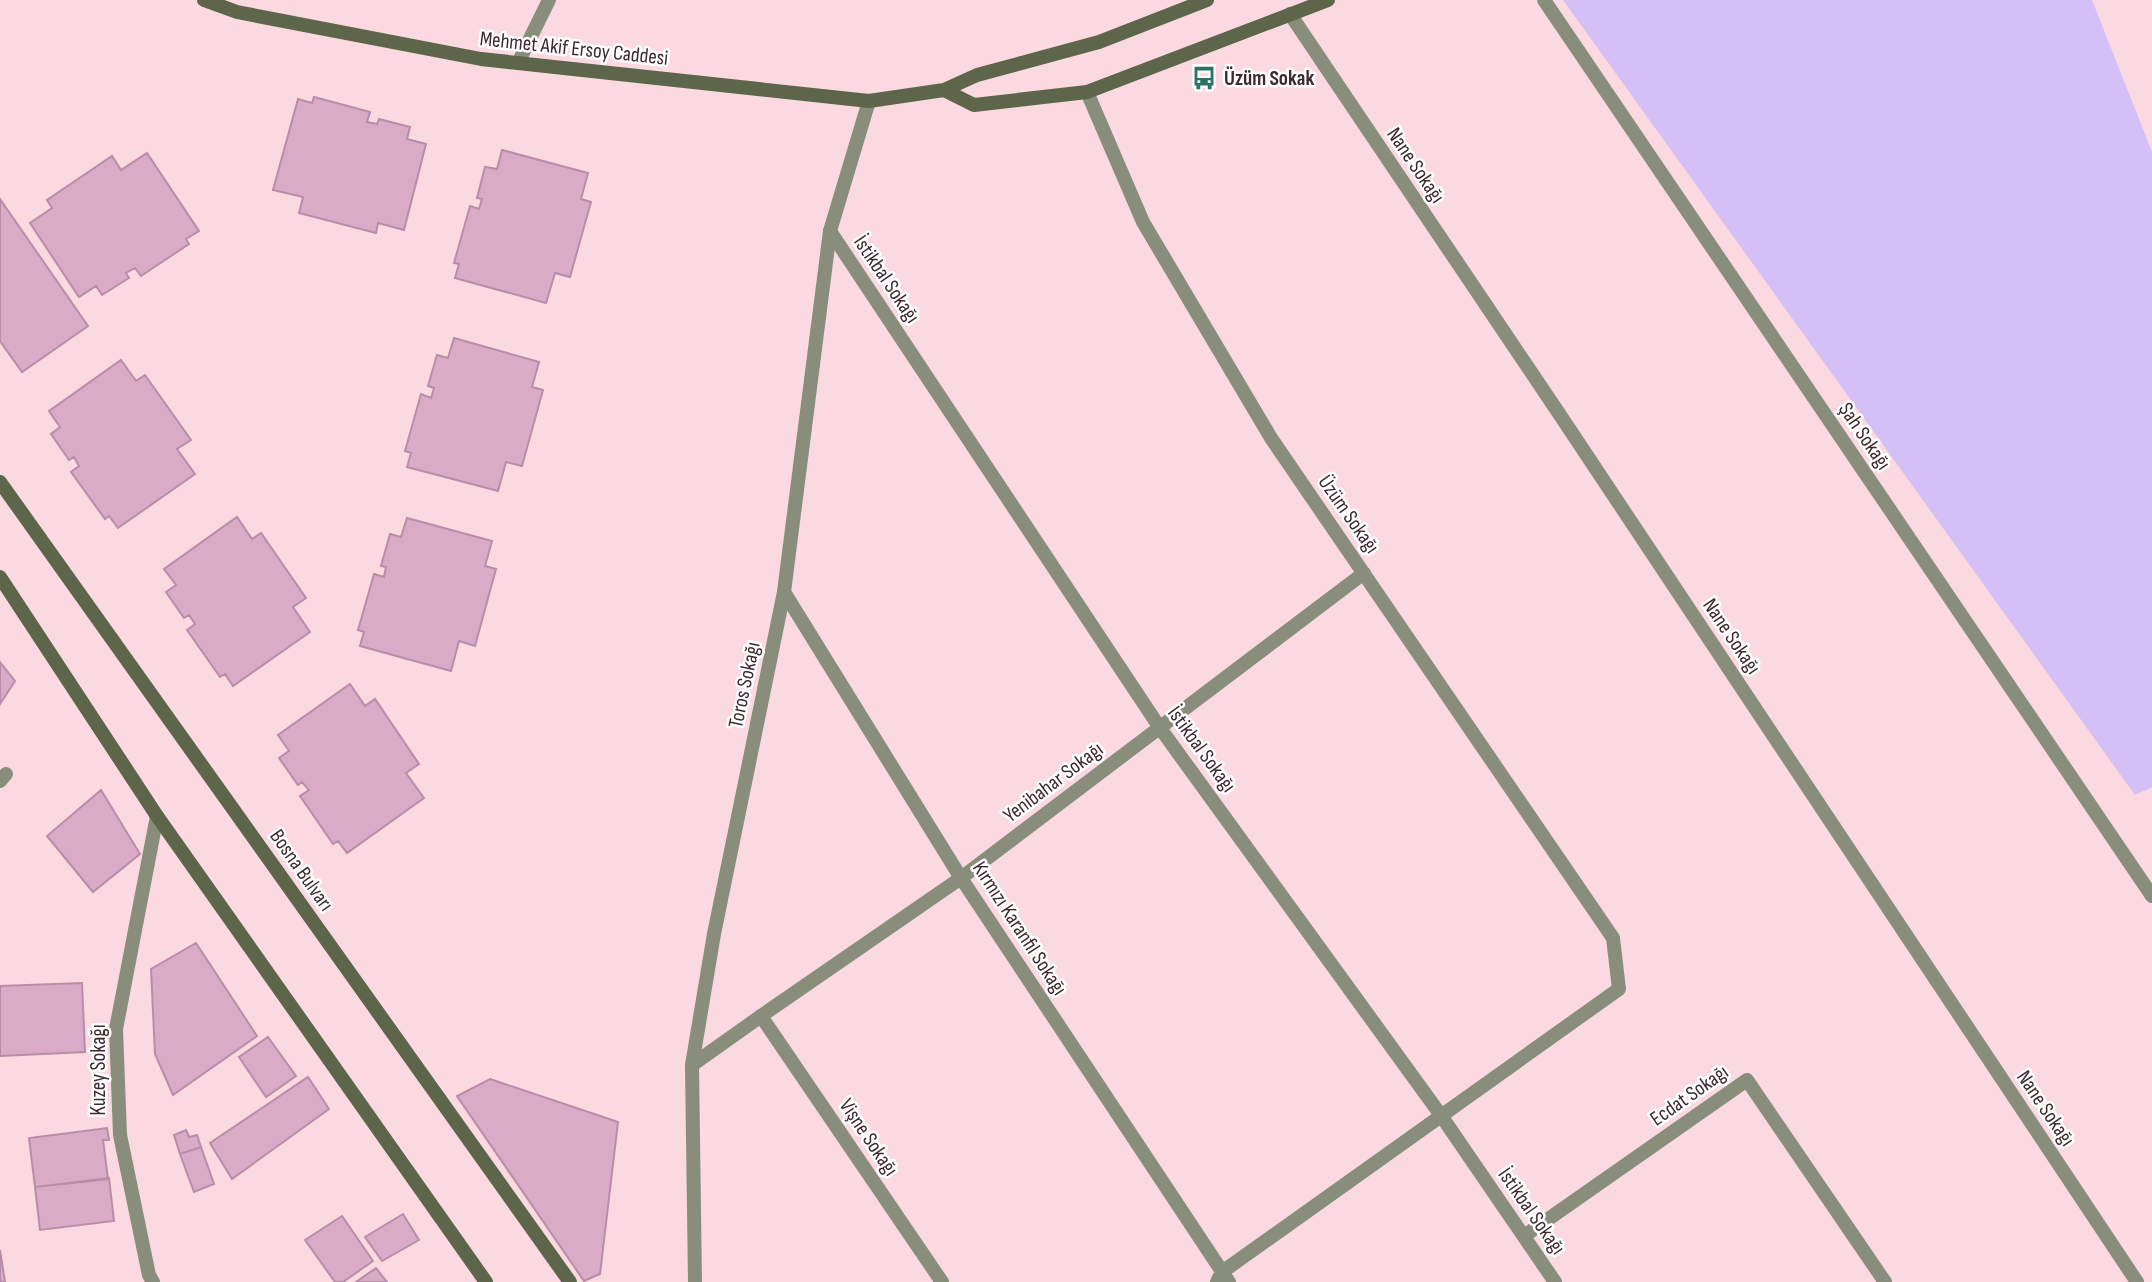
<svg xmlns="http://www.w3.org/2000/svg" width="2152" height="1282" font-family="'Sofia Sans Condensed',sans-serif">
  <rect width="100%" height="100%" fill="#fbd9e1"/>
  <path fill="#d4bff6" d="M1563 0H2092L2152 152V787L2135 795Z"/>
  <path fill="#daabc7" stroke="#b98ca7" stroke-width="2" d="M314 97 370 112 367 122 377 124 379 119 410 127 407 139 426 144 404 230 378 223 376 233 299 213 303 197 273 190 298 99 312 103Z
    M502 150 588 173 581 199 591 202 570 277 555 273 546 303 455 278 459 264 454 263 470 206 479 209 482 199 477 198 485 167 497 169Z
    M147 153 199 231 186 239 189 244 141 276 135 268 126 273 129 278 102 295 96 286 79 297 30 223 52 208 47 200 112 156 121 170Z
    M0 199 88 326 22 372 0 341Z
    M454 338 539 362 532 387 543 390 522 466 506 462 498 491 407 467 411 453 405 451 421 394 431 398 434 388 428 386 437 355 448 358Z
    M121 360 136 381 145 375 191 440 177 449 195 474 118 528 109 516 105 519 71 472 79 466 74 457 69 460 51 434 60 427 49 411Z
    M237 517 252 539 261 533 306 598 293 607 310 632 233 686 225 674 220 677 187 630 195 624 189 615 184 618 166 592 176 585 164 569Z
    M407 518 492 541 485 566 496 569 475 646 459 641 451 671 360 646 364 632 358 630 374 574 384 577 386 567 381 566 390 534 401 537Z
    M0 662 15 681 0 704Z
    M350 684 365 706 375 699 419 764 406 773 424 798 347 853 338 841 333 844 300 796 309 790 302 782 298 785 279 758 289 751 278 735Z
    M101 790 140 854 93 892 47 836Z
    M196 943 257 1036 173 1095 155 1054 151 969Z
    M82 983 85 1052 0 1056V986Z
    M268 1037 296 1076 266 1097 239 1057Z
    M308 1077 329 1109 232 1179 210 1143Z
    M490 1079 618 1122 600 1274 584 1281 457 1096Z
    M107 1128 109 1140H103L108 1179 35 1187 29 1138Z
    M186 1130 189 1137 197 1135 201 1147 180 1154 174 1135Z
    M201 1147 214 1184 194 1192 180 1154Z
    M109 1178 114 1221 40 1230 35 1187Z
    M403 1214 419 1240 382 1261 365 1237Z
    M342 1216 373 1261 343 1282H335L305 1240Z
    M0 1250 5 1282H0Z
    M376 1268 387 1282H356Z"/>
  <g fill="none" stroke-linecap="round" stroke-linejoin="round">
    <path stroke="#888e7b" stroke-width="14" d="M1544 0 2152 896
      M1290 14 1560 415 2137 1282
      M518 63 549 0
      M1087 92 1143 222 1271 438 1613 938 1619 989 1222 1272 1217 1282
      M830 231 1160 728 1440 1114 1555 1282
      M784 592 961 878 1229 1282
      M0 781 6 774
      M761 1016 961 878 1364 573
      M1524 1236 1747 1080 1885 1282
      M153 1282 149 1275 120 1135 116 1029 157 816"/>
    <path stroke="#888e7b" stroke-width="14" d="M692 1065 761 1016 942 1282
      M695 1282 692 1065 714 934 784 592 830 231 869 101"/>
    <path stroke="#5d664a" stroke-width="14" d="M204 0 237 12 481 59 869 101 944 90 977 75 1099 42 1207 0
      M944 90 974 105 1087 92 1328 0
      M0 482 570 1282
      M0 577 157 816 486 1282"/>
  </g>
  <defs>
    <g id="bus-bare" transform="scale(1.89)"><path d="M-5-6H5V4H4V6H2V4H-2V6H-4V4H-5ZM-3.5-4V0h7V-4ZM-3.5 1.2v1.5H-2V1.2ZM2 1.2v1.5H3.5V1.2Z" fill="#2b7267" stroke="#fff" stroke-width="2.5" paint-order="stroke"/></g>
  </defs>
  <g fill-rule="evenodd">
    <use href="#bus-bare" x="1204" y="78"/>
  </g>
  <g text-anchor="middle" stroke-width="5" stroke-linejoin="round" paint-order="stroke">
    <g font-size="21" fill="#3e292e" stroke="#fff">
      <text transform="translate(574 48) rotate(6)" y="7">Mehmet Akif Ersoy Caddesi</text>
      <text transform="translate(1416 165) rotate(56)" y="7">Nane Sokağı</text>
      <text transform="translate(887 279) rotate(56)" y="7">İstikbal Sokağı</text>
      <text transform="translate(1865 436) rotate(56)" y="7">Şah Sokağı</text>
      <text transform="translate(1349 514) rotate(55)" y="7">Üzüm Sokağı</text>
      <text transform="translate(1732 636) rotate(56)" y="7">Nane Sokağı</text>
      <text transform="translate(744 685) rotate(-78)" y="7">Toros Sokağı</text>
      <text transform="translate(1202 749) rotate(54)" y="7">İstikbal Sokağı</text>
      <text transform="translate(1053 782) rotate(-37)" y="7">Yenibahar Sokağı</text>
      <text transform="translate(302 870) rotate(55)" y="7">Bosna Bulvarı</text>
      <text transform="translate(1020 928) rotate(57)" y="7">Kırmızı Karanfil Sokağı</text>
      <text transform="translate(98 1070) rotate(-90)" y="7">Kuzey Sokağı</text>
      <text transform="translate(1689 1095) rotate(-35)" y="7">Ecdat Sokağı</text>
      <text transform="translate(2046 1108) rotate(56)" y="7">Nane Sokağı</text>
      <text transform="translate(869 1137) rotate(56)" y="7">Vişne Sokağı</text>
      <text transform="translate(1532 1211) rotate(55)" y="7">İstikbal Sokağı</text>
    </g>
    <g font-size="21" font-weight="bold" fill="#3e292e" stroke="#fff" text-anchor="start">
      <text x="1224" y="85">Üzüm Sokak</text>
    </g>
  </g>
</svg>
